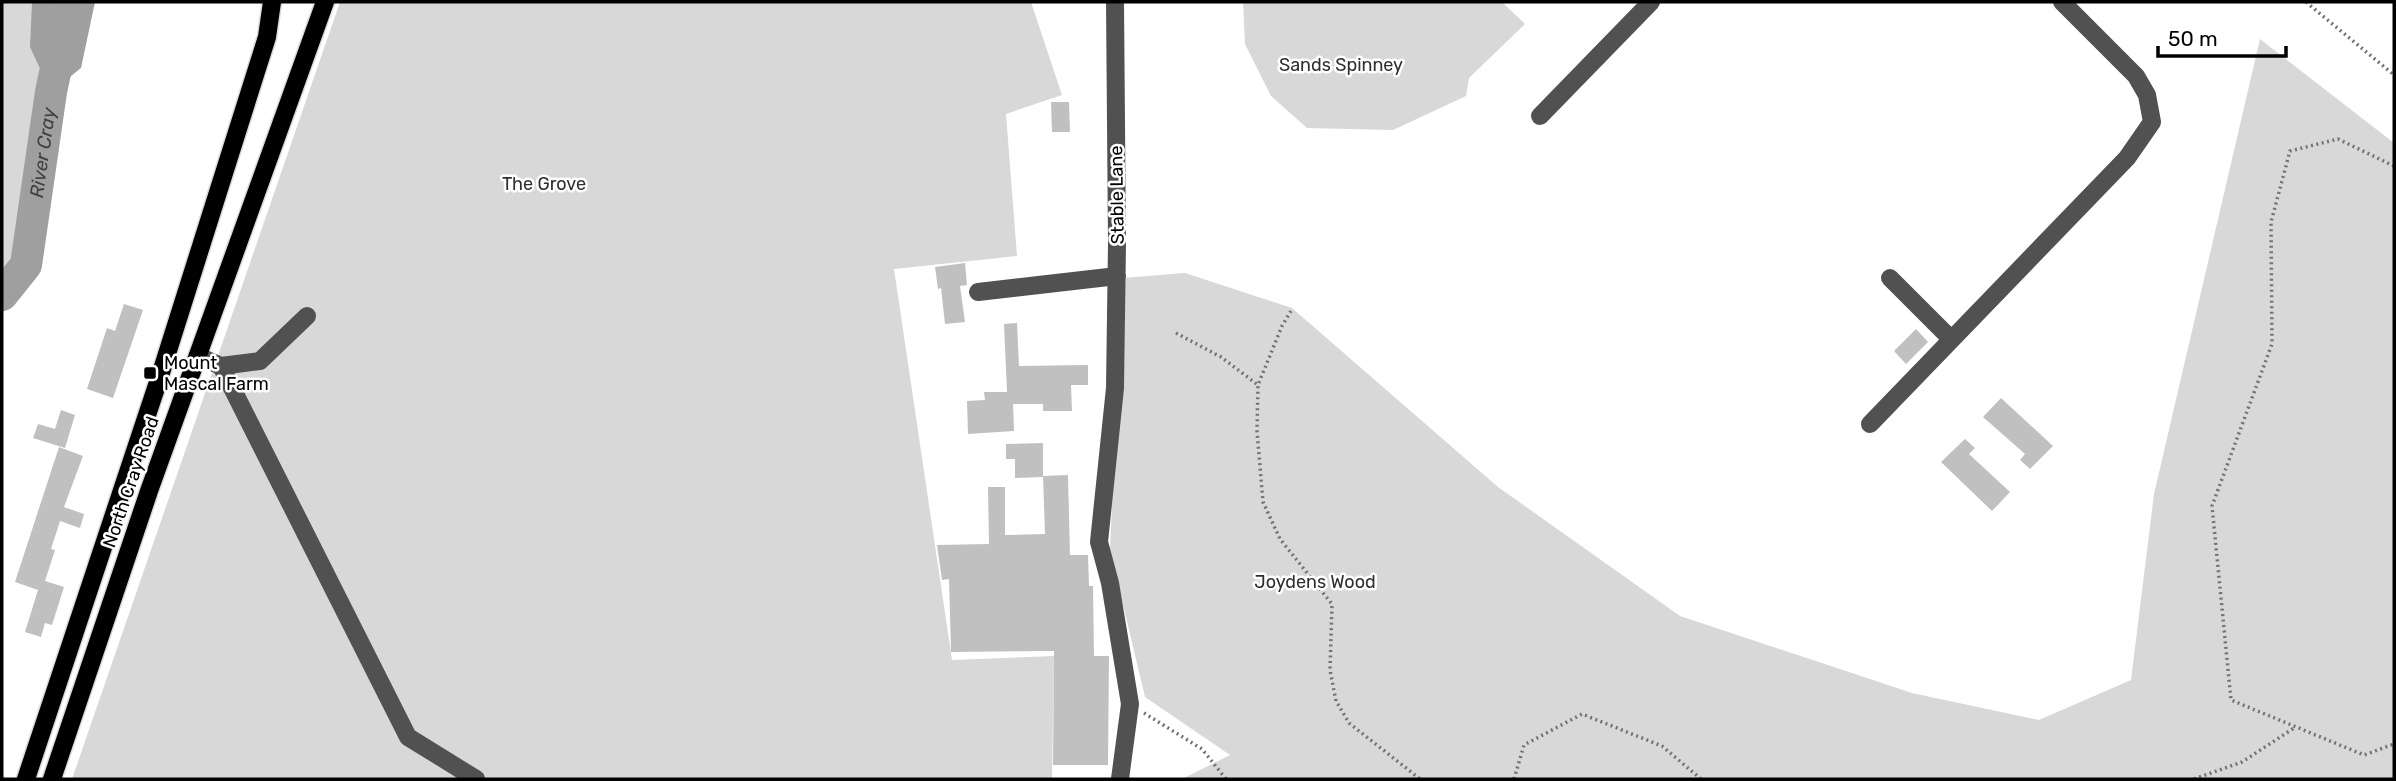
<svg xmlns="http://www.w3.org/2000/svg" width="2396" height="781" font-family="Rubik,sans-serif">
  <rect width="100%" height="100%" fill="#fff"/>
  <path fill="#d8d8d8" d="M2 2H70L51 92 26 265 2 295Z
    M340 2H1031L1062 95 1006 114 1017 256 894 269 952 660 1054 656 1052 779H72Z
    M1243 2H1502L1525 24 1469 78 1466 96 1393 130 1307 128 1271 96 1245 44Z
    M2260 39 2394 143V779H1182L1230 755 1145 697 1110 550 1122 278 1185 273 1292 308 1498 487 1680 616 1912 693 2039 720 2131 680 2154 494Z"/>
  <path fill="#9f9f9f" d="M32 2H95L81 68 51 92 30 47Z"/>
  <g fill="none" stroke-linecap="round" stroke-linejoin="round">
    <path stroke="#9f9f9f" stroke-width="32" id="s1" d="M2 295 26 265 51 92 70 2"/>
  </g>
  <path fill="#c0c0c0" d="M1051 102H1069L1070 132H1052Z
    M965 263 967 285 960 286 965 322 945 324 941 288 938 289 935 267Z
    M124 304 143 310 113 398 87 389 107 328 115 331Z
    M1017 323 1019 366 1088 365V385H1071L1072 411H1043V404H1013L1014 431 968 434 967 401 985 400 984 392H1007L1004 324Z
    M1916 329 1928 342 1906 364 1894 351Z
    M2001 398 2053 446 2030 469 2020 460 2025 454 1983 417Z
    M61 410 75 415 65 448 33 438 38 424 55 429Z
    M1965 439 1975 448 1969 454 2010 492 1992 511 1941 462Z
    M1043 443V477L1015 478V459H1006V444Z
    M59 447 83 456 64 507 84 514 80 528 60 521 51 549 55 550 45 581 64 587 52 625 45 623 41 637 25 632 38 590 15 582Z
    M1068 475 1070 555H1088L1089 586H1093L1094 656H1109L1108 765H1053L1054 651 951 652 949 579 942 580 937 545 989 544 988 487H1005V535L1045 534 1043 476Z"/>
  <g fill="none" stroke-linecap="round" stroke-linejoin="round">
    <g stroke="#dbdbdb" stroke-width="21">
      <path id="major" d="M26 779 160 376 267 37 272 2
        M52 779 149 491 325 2"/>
    </g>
    <path stroke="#737373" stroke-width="3.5" stroke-dasharray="2 3.5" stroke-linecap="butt" d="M2306 2 2394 75
      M2394 166 2338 139 2290 151 2271 222 2272 344 2212 506 2231 700 2364 755 2394 744
      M1291 311 1282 326 1258 385 1257 431 1263 502 1280 539 1332 604 1330 670 1336 701 1349 723 1420 779
      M1176 333 1221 357 1258 385
      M1144 713 1202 749 1226 779
      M1514 779 1524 745 1582 714 1662 746 1701 779
      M2194 779 2242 762 2294 728"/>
    <path stroke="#515151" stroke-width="18" d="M1115 2 1117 243 1115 388 1099 542 1110 583 1130 704 1120 779
      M1540 116 1651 2
      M1890 278 1951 339
      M978 292 1117 276
      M198 356 221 366 408 737 476 779
      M221 366 260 361 307 316
      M1870 424 2127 158 2152 122 2147 95 2136 76 2062 2"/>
    <use href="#major" stroke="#000" stroke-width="18"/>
  </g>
  <rect fill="#000" stroke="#fff" stroke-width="2.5" x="143" y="366" width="14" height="14" rx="3.5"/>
  <g text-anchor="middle" stroke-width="5" stroke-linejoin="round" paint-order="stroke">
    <g font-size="18" fill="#2f2f2f" stroke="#fff">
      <text x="1341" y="71">Sands Spinney</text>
      <text x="544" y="190">The Grove</text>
      <text x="1315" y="588">Joydens Wood</text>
    </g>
    <g font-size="18" fill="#000" stroke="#fff">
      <text transform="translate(1117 195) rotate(-91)" y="6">Stable Lane</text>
      <text transform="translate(131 482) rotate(-71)" y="6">North Cray Road</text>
    </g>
    <g font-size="18" fill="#000" stroke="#fff" text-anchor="start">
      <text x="164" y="369">Mount<tspan x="164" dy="21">Mascal Farm</tspan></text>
    </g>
    <g font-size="19" font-style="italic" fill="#404040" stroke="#fff">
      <text dy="7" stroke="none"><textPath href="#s1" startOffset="152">River Cray</textPath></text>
    </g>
  </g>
  <rect width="2396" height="781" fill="none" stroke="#000000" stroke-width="7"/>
  <path d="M2158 46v10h128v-10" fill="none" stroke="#000000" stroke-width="3.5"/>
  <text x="2168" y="46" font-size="21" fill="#000000" stroke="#ffffff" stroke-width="5" paint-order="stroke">50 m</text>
</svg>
